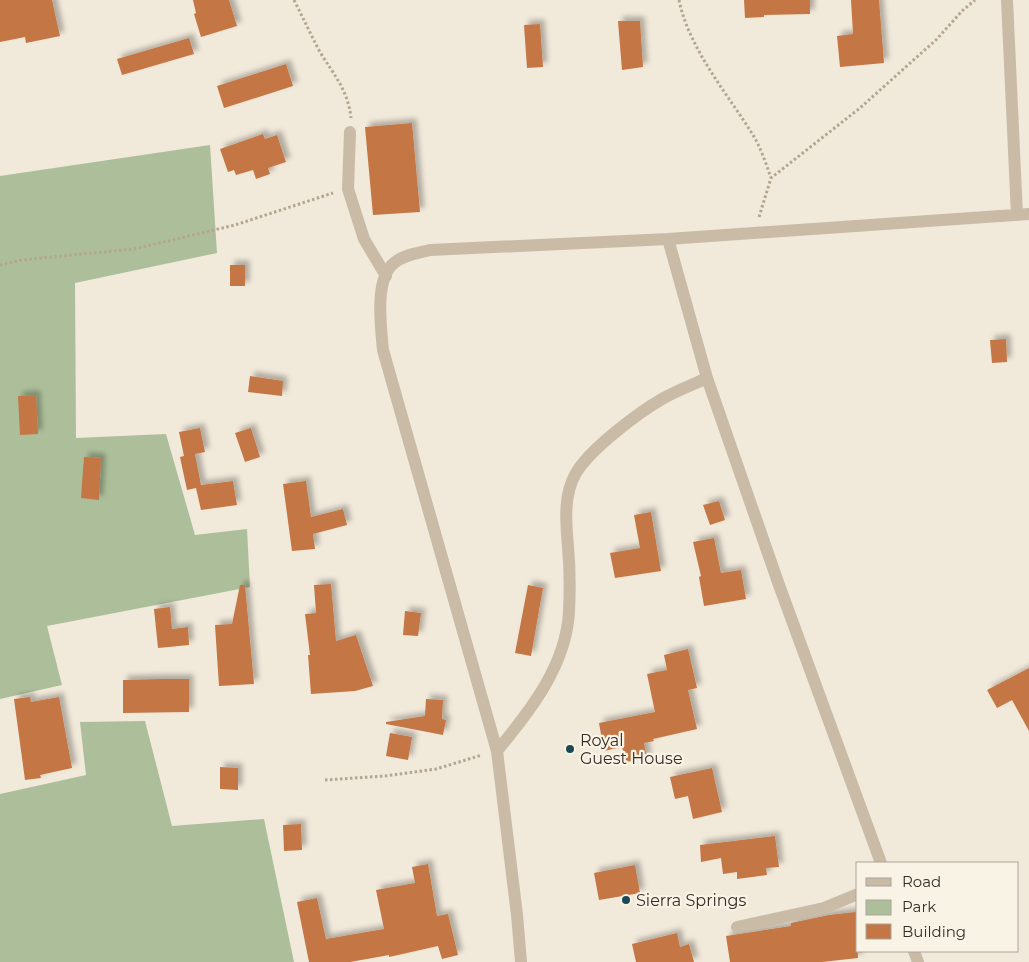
<svg xmlns="http://www.w3.org/2000/svg" width="1029" height="962" font-family="Montserrat,sans-serif">
  <defs>
    <filter id="shadow"><feDropShadow dx="4.5" dy="-4.5" stdDeviation="2.5" flood-color="#0004"/></filter>
  </defs>
  <rect width="100%" height="100%" fill="#f1e9da"/>
  <path fill="#adbf9a" d="M210 145 217 253 75 283 76 438 166 434 195 535 247 529 250 587 47 626 62 685 0 699V176Z
    M145 721 172 826 264 819 294 962H0V794L86 775 80 722Z"/>
  <path fill="#c47644" filter="url(#shadow)" d="M0 0H52L60 36 26 43 25 37 0 42Z
    M193 0H229L237 26 201 37 194 14 196 13Z
    M744 0H810V14L764 15V17L745 18Z
    M851 0H879L884 63 840 67 837 36 853 34Z
    M618 21H640L643 67 622 70Z
    M540 24 543 67 527 68 524 25Z
    M189 38 194 54 122 75 117 59Z
    M286 64 293 86 224 108 217 86Z
    M412 123 420 212 373 215 365 127Z
    M263 134 265 139 277 135 286 162 268 168 270 174 256 179 253 170 236 175 234 170 228 172 220 149Z
    M230 265H245V286H230Z
    M1006 339 1007 362 992 363 990 340Z
    M250 376 283 381 282 396 248 392Z
    M36 395 38 434 20 435 18 396Z
    M200 428 205 452 195 454 201 485 233 481 237 505 201 510 196 488 187 490 180 457 184 456 179 432Z
    M251 428 260 457 245 462 235 433Z
    M84 457 101 458 99 500 81 498Z
    M306 481 311 517 343 509 347 525 313 534 315 549 292 551 283 484Z
    M719 501 725 520 710 525 703 505Z
    M651 512 661 571 615 578 610 553 640 548 634 515Z
    M714 538 721 573 741 570 746 599 704 606 699 577 701 576 693 542Z
    M331 584 336 641 356 635 373 686 355 691 311 694 308 655H310L305 614 316 613 314 585Z
    M240 585H245L254 684 219 686 215 625 232 624Z
    M528 585 543 588 531 656 515 653Z
    M170 607 172 629 188 627 189 645 158 648 154 609Z
    M405 611 421 613 418 636 403 635Z
    M688 649 697 688 688 690 697 729 653 739 654 741 644 743 647 758 626 762 622 747 604 751 599 723 655 712 647 674 667 670 664 655Z
    M1029 668V731L1012 700 997 708 987 690Z
    M162 679H189V712L123 713V680Z
    M30 697 31 702 59 697 72 768 40 775 41 778 25 780 14 699Z
    M426 699 443 700 442 719 446 720 443 735 386 724V722L425 716Z
    M390 733 412 737 408 760 386 756Z
    M220 767 238 768V790L220 789Z
    M712 768 722 812 693 819 688 796 675 799 670 777Z
    M301 824 302 850 284 851 283 825Z
    M775 836 779 867 766 868 767 875 737 879V872L723 874 721 858 701 862 700 845Z
    M428 864 437 916 448 914 458 955 442 959 438 946 389 957V955L350 962H309L297 902 317 898 326 939 384 929 376 890 415 883 412 867Z
    M635 865 640 893 599 900 594 873Z
    M856 912 858 958 822 962H730L726 936 791 926V923L829 915Z
    M677 933 680 947 689 944 694 962H636L632 944Z"/>
  <g fill="none" stroke-linecap="round" stroke-linejoin="round">
    <path stroke="#b4a590" stroke-width="3" stroke-dasharray="2.5 2.5" stroke-linecap="butt" d="M294 0C303 18 311 35 320 52 334 75 348 90 351 118
      M679 0C689 49 727 93 753 135 761 148 766 164 771 178
      M759 217 771 178 860 108 937 39 962 11 975 0
      M0 265 21 260 134 249 235 225 333 193
      M325 780 385 776 436 769 482 755"/>
    <path stroke="#c9bba6" stroke-width="12" d="M1007 0 1017 215
      M350 132 348 189 364 239 386 276
      M668 239 707 378 779 585 881 863
      M497 751C530 711 566 666 569 612 570 591 570 568 568 547 566 523 563 495 576 473 590 449 638 413 662 399 676 391 692 385 707 378
      M737 927 824 908 858 894
      M914 951 918 962
      M521 962 517 915 497 751 383 350C381 328 374 279 394 263 403 255 418 253 430 250L668 239 1029 214"/>
  </g>
  <g fill="#1d4955" stroke="#f9f3e6" stroke-width="2">
    <circle cx="570" cy="749" r="5"/>
    <circle cx="626" cy="900" r="5"/>
  </g>
  <g text-anchor="middle" stroke-width="4.5" stroke-linejoin="round" paint-order="stroke">
    <g font-size="16" fill="#352d27" stroke="#f9f3e6" text-anchor="start">
      <text x="580" y="746">Royal<tspan x="580" dy="18">Guest House</tspan></text>
      <text x="636" y="906">Sierra Springs</text>
    </g>
  </g>
  <rect x="856" y="862" width="162" height="90" fill="#f9f3e6" stroke="#aba49a"/>
  <rect x="866" y="878" width="25" height="8" fill="#c9bba6" stroke="#aba49a"/>
  <text x="902" y="887" font-size="15" fill="#352d27">Road</text>
  <rect x="866" y="900" width="25" height="15" fill="#adbf9a" stroke="#aba49a"/>
  <text x="902" y="912" font-size="15" fill="#352d27">Park</text>
  <rect x="866" y="924" width="25" height="15" fill="#c47644" stroke="#aba49a"/>
  <text x="902" y="937" font-size="15" fill="#352d27">Building</text>
</svg>
